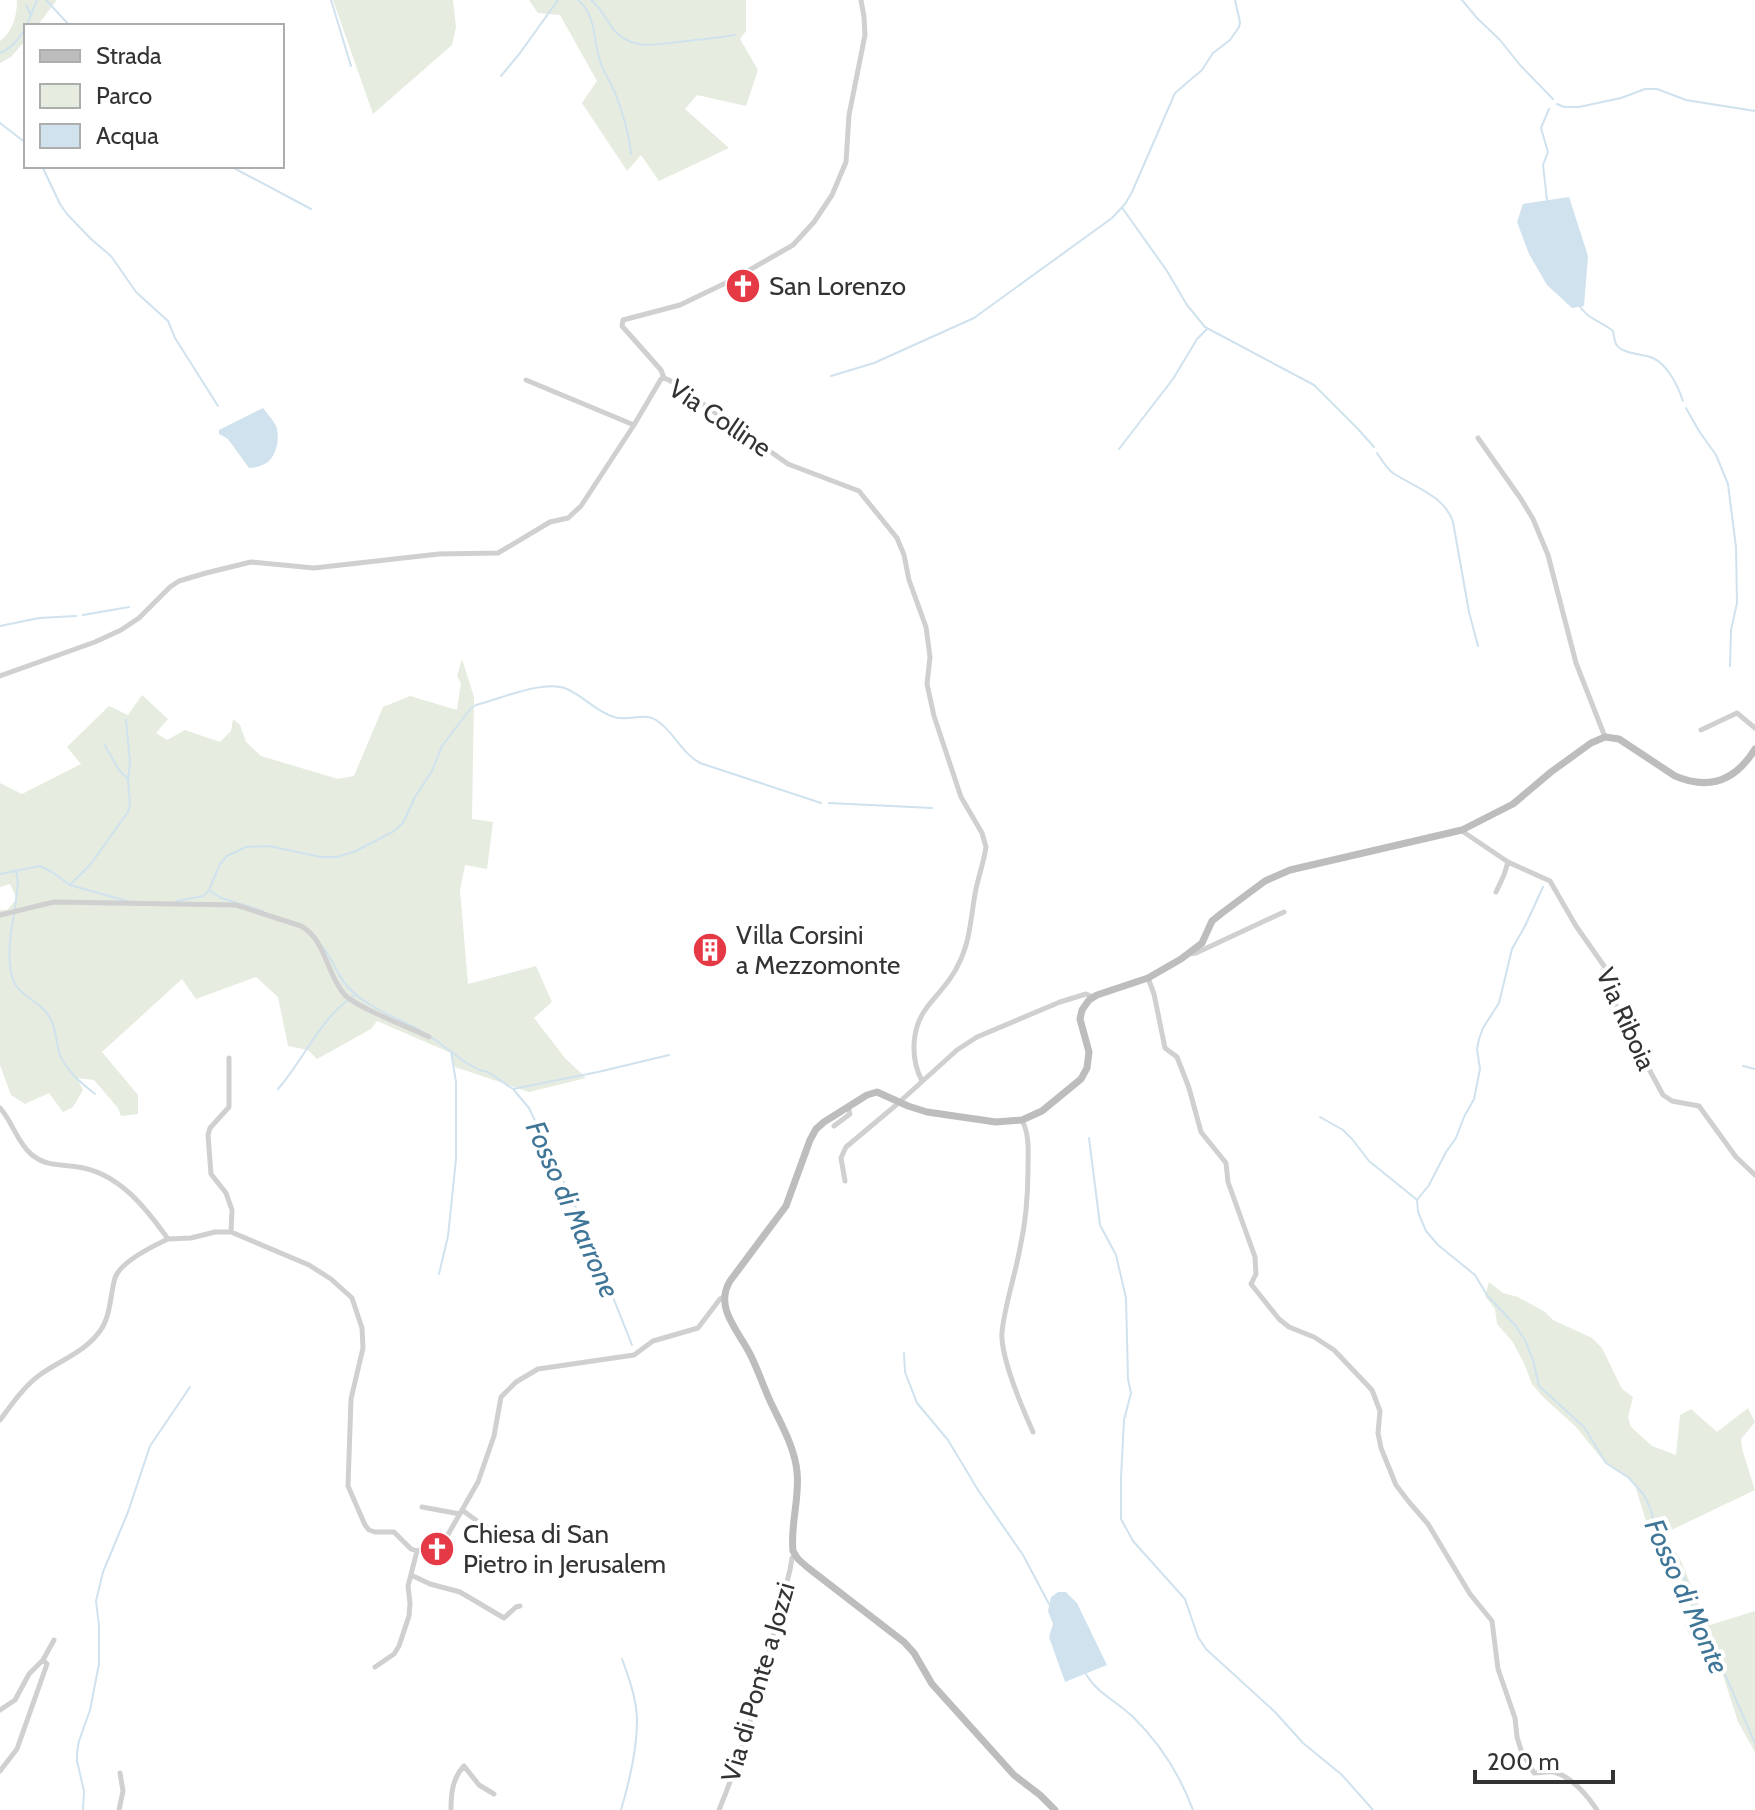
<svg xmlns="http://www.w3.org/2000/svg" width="1755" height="1810" font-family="Cabin,sans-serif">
  <rect width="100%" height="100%" fill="#fff"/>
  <path fill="#e6ecdf" d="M17 0H57L37 26H26V40L11 57 0 63V41C13 31 17 16 17 0Z
    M333 0H453L456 27 452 45 373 114Z
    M529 0H746V31L740 39 758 70 746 106 697 95 685 109 729 148 659 181 641 155 627 171 582 103 597 81 560 15 538 13Z
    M462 659 474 697 472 819 493 822 487 869 465 865 460 890 468 984 536 966 552 1002 534 1018 565 1058 586 1078 529 1092 455 1067 451 1053 377 1021 371 1029 317 1059 308 1050 288 1046 278 997 256 977 196 999 182 979 102 1052 138 1095V1114L121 1116 118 1108 94 1080 77 1078 83 1090 73 1107 63 1112 49 1093 25 1104 11 1095 0 1065V910H7L17 899 10 884 0 887V783L22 794 81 764 67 747 109 706 128 715 142 695 168 719 156 733 167 740 185 730 220 742 231 731 233 719 240 725 246 742 261 756 338 779 354 776 383 707 410 696 457 710 461 683 457 676Z
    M1489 1282 1503 1293 1518 1297 1545 1312 1553 1320 1592 1338 1602 1348 1622 1389 1633 1397 1628 1417 1631 1427 1652 1446 1676 1455 1680 1415 1691 1409 1717 1432 1748 1408 1755 1422 1741 1439 1742 1449 1755 1490 1665 1533 1682 1563 1699 1606 1710 1625 1755 1611V1752L1738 1722 1722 1672 1702 1657 1684 1625 1699 1624 1688 1591 1667 1561 1645 1518 1634 1482 1602 1459 1576 1427 1542 1396 1532 1384 1524 1363 1512 1341 1497 1324 1495 1309 1485 1296Z"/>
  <path fill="#cfe2ee" d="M1569 197 1588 256 1584 306 1572 308 1547 285 1529 254 1517 222 1523 204Z
    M263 408C267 413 272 419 275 424 281 435 277 454 268 462 262 466 255 468 249 468L228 439 219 434V430Z
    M1058 1592H1066L1077 1603 1107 1665 1065 1682 1049 1637 1053 1624 1048 1611 1051 1597Z"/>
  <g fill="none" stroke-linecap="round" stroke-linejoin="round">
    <path stroke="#cfe2ee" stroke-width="2" d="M46 0 70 26
      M331 0 351 66
      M578 0C597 15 593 43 601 64 605 74 611 83 615 93 623 113 629 132 631 154
      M591 0C603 9 607 24 618 34 636 50 657 44 678 42 697 40 716 38 735 35
      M1462 0 1477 18 1500 40 1520 65 1553 99
      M26 5 31 15
      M27 25 37 0
      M0 53C13 47 19 39 26 27
      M501 76 520 53 558 0
      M1557 104 1564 107H1579L1621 98 1645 89H1657L1686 100 1755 111
      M0 123 26 143
      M42 166 60 204 67 214 91 239 111 256 136 292 168 321 175 338 218 406
      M230 166 311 209
      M1547 200 1543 165 1548 152 1541 128 1549 109
      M1123 209 1167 271 1187 305 1205 327 1314 385 1358 429 1374 447
      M1579 305C1587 319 1601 321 1613 331 1614 335 1614 340 1616 344 1623 355 1642 353 1653 358 1668 365 1678 386 1683 401
      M831 376 874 363 974 318 1112 218 1125 204 1132 192 1175 93 1202 70 1213 53 1230 40 1239 27 1240 22 1235 0
      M1686 408 1699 431 1716 455 1728 484 1736 547 1737 603 1731 630 1730 666
      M1119 449 1173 379 1197 339 1207 329
      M1377 453C1382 460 1386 468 1393 473 1414 487 1445 496 1453 522L1469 612 1478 646
      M83 615 129 607
      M0 626 39 618 76 616
      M104 744 119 770 127 778
      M829 803 932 808
      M0 874 40 866 52 872 70 885 127 901
      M70 885 90 865 128 812 130 804 128 781 130 762 126 720
      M1543 887 1525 926 1512 949 1499 1003 1483 1028 1479 1039 1477 1049 1480 1069 1474 1099 1464 1117 1456 1138 1446 1152 1429 1185 1417 1200 1418 1212 1426 1231 1438 1245 1475 1275 1487 1295 1515 1325 1525 1340 1533 1360 1539 1386 1584 1427 1606 1463 1629 1478 1644 1495 1651 1510 1656 1532 1689 1586 1692 1607 1709 1631 1707 1643 1720 1663 1755 1743
      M209 890 220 864 227 856 246 847 269 846 321 857H337L356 851 394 831 403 823 415 797 432 771 442 746 471 708 476 705C500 699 544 679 567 689 583 696 597 712 614 717 629 722 643 712 656 720 674 731 681 753 700 763L821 803
      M210 891 221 898 263 911
      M177 901 204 896 208 891
      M15 908 18 882 16 870
      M14 915C10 933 5 971 17 987 27 1000 44 1003 52 1022 56 1031 56 1042 59 1052 65 1070 80 1082 95 1094
      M323 947C332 959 337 973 346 985 366 1008 395 1016 421 1031
      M430 1036 465 1062 479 1070 488 1072 513 1089 529 1108 585 1227 632 1345
      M1743 1066 1755 1069
      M278 1089C305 1058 320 1018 355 995
      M513 1089 598 1072 669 1055
      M1320 1117 1343 1130 1352 1139 1369 1161 1416 1199
      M1089 1138 1100 1225 1116 1255 1126 1298 1128 1379 1131 1393 1124 1420 1121 1478V1519L1133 1541 1185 1599 1198 1637 1206 1649 1275 1712 1303 1743 1342 1775 1373 1810
      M439 1274 448 1236 456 1159V1082L451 1051
      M904 1353 905 1372 917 1403 948 1440 978 1490 1023 1555 1049 1604
      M1086 1674C1096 1692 1116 1701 1132 1716 1159 1742 1180 1775 1193 1810
      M83 1810 84 1791 77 1761V1753L79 1741 90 1710 99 1664V1626L96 1601 103 1572 128 1512 150 1446 190 1387
      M621 1810C629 1783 637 1750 637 1721 637 1700 629 1678 622 1659"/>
    <path stroke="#d0d0d0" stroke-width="5" d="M664 378 661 370 622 326 623 320 680 305 734 279 793 245 814 222 832 195 846 162 849 115 865 35 864 17 861 0
      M526 380 634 425
      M1478 438 1521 499 1533 519 1548 555 1576 663 1605 737
      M0 676 95 642 121 630 139 618 170 587 179 581 206 573 251 562 314 568 439 554 498 553 550 522 568 518 581 506 634 425 661 379 664 378 669 380 788 464 859 491 897 538 904 555 909 580 926 627 930 657 927 684 934 716 961 797 982 833 986 847C984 861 979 875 976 889 971 913 971 938 960 961 953 978 940 991 928 1006 911 1027 910 1058 922 1081
      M1701 730 1737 713 1755 728
      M1462 830 1465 833 1508 862 1550 881 1576 926 1609 973 1617 1010 1663 1095 1672 1101 1699 1106 1736 1157 1755 1175
      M1496 892 1504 875 1508 862
      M0 915 54 902 236 905 301 926C326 940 326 973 344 994 355 1007 411 1028 429 1037
      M1189 954 1196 953 1284 912
      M1148 978 1154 994 1165 1048 1177 1057 1189 1088 1201 1132 1226 1163 1228 1182 1255 1257 1256 1274 1251 1284 1279 1319 1289 1327 1314 1337 1334 1350 1372 1390 1380 1411 1378 1433 1381 1448 1396 1485 1409 1502 1428 1524 1470 1594 1492 1621 1498 1669 1515 1718 1517 1737 1521 1750 1534 1773C1541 1773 1547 1771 1554 1772 1572 1777 1587 1795 1597 1810
      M229 1058V1107L210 1128 208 1135 211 1174 226 1193 232 1210 231 1232
      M0 1108C12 1121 17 1142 31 1154 46 1167 61 1164 78 1167 119 1173 146 1208 168 1239L191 1238 215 1232H231L309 1265 331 1279 352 1298 362 1328 363 1348 351 1399 348 1486 365 1525 369 1530 375 1532H394L411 1549 417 1551
      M1022 1120C1030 1136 1028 1152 1028 1169 1028 1196 1026 1221 1020 1248 1015 1276 1005 1304 1002 1332 1000 1356 1023 1410 1033 1432
      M834 1126 850 1114 848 1107
      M845 1181 841 1158 846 1147 895 1106 957 1050 977 1037 1060 1002 1086 994 1093 997
      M0 1420C12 1404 24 1386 41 1374 61 1360 85 1352 100 1331 111 1316 110 1295 115 1278 120 1262 153 1246 168 1239
      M422 1507 460 1514
      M462 1510 499 1537
      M417 1551 432 1544 443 1542 446 1538 478 1482 494 1436 501 1397 516 1382 538 1369 634 1355 653 1341 698 1328 720 1299 724 1297
      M411 1575 430 1584 460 1592 504 1618 516 1607 520 1606
      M375 1667 394 1654 399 1646 409 1616 410 1603 408 1586 417 1551
      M0 1710 15 1700 29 1674 43 1660
      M0 1771 17 1749 47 1664 43 1660 54 1640
      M119 1810 123 1791 120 1773
      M451 1810C451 1794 452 1779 464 1766L479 1785 494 1794
      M719 1810C751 1733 769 1651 790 1570L792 1558 795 1555"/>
    <path stroke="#bdbdbd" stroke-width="7" d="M1055 1810 1040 1795 1014 1775 932 1684 914 1653 904 1642 807 1567 798 1559 793 1551C790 1525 800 1498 797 1472 795 1448 781 1424 771 1403 764 1388 759 1373 752 1358 741 1333 713 1309 730 1281L786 1206 810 1140 816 1129 824 1122 867 1095 877 1092 908 1106 927 1112 996 1122 1022 1120 1042 1111 1081 1079 1087 1068 1089 1052 1080 1019 1082 1010 1089 1000 1097 995 1148 978 1181 959 1202 943 1212 921 1222 913 1265 881 1290 870 1462 830 1513 804 1551 772 1591 743 1605 737 1619 739 1675 776C1710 791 1736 780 1755 749"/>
  </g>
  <defs>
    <g id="church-disc" transform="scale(1.8)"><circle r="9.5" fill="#e63946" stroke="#fff"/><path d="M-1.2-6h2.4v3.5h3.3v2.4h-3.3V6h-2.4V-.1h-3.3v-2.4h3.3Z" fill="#fff"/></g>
    <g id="building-disc" transform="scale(1.8)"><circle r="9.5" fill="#e63946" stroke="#fff"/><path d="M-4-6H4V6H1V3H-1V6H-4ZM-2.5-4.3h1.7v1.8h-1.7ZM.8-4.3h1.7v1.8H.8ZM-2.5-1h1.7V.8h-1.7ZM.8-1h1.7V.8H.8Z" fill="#fff"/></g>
  </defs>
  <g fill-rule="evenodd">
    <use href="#church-disc" x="743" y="286"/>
    <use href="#building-disc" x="710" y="950"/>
    <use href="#church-disc" x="437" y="1549"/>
  </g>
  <g text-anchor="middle" stroke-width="8" stroke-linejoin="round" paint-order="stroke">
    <g font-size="26" fill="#333" stroke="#fff" text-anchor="start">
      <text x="769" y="295">San Lorenzo</text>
      <text x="736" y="944">Villa Corsini<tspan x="736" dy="30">a Mezzomonte</tspan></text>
      <text x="463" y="1543">Chiesa di San<tspan x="463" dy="30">Pietro in Jerusalem</tspan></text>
    </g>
    <g font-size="26" fill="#333" stroke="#fff">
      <text transform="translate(720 418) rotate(34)" y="9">Via Colline</text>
      <text transform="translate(1626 1019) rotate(66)" y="9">Via Riboia</text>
      <text transform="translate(758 1682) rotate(-74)" y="9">Via di Ponte a Jozzi</text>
    </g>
    <g font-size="28" font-style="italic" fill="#3f7597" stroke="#fff">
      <text transform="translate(573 1209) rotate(66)" y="10">Fosso di Marrone</text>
      <text transform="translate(1687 1596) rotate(66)" y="10">Fosso di Monte</text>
    </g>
  </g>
  <rect x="24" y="24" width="260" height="144" fill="#ffffff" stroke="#adadad" stroke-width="2"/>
  <rect x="40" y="50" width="40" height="12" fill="#bdbdbd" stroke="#adadad" stroke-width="2"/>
  <text x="96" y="64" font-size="24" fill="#333333">Strada</text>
  <rect x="40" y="84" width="40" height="24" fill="#e6ecdf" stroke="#adadad" stroke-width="2"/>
  <text x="96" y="104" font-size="24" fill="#333333">Parco</text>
  <rect x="40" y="124" width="40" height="24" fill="#cfe2ee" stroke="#adadad" stroke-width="2"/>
  <text x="96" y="144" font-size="24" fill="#333333">Acqua</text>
  <path d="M1475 1770v12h138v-12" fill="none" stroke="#333333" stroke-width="4"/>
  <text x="1487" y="1770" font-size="24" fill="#333333" stroke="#ffffff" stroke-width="6" paint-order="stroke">200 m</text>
</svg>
